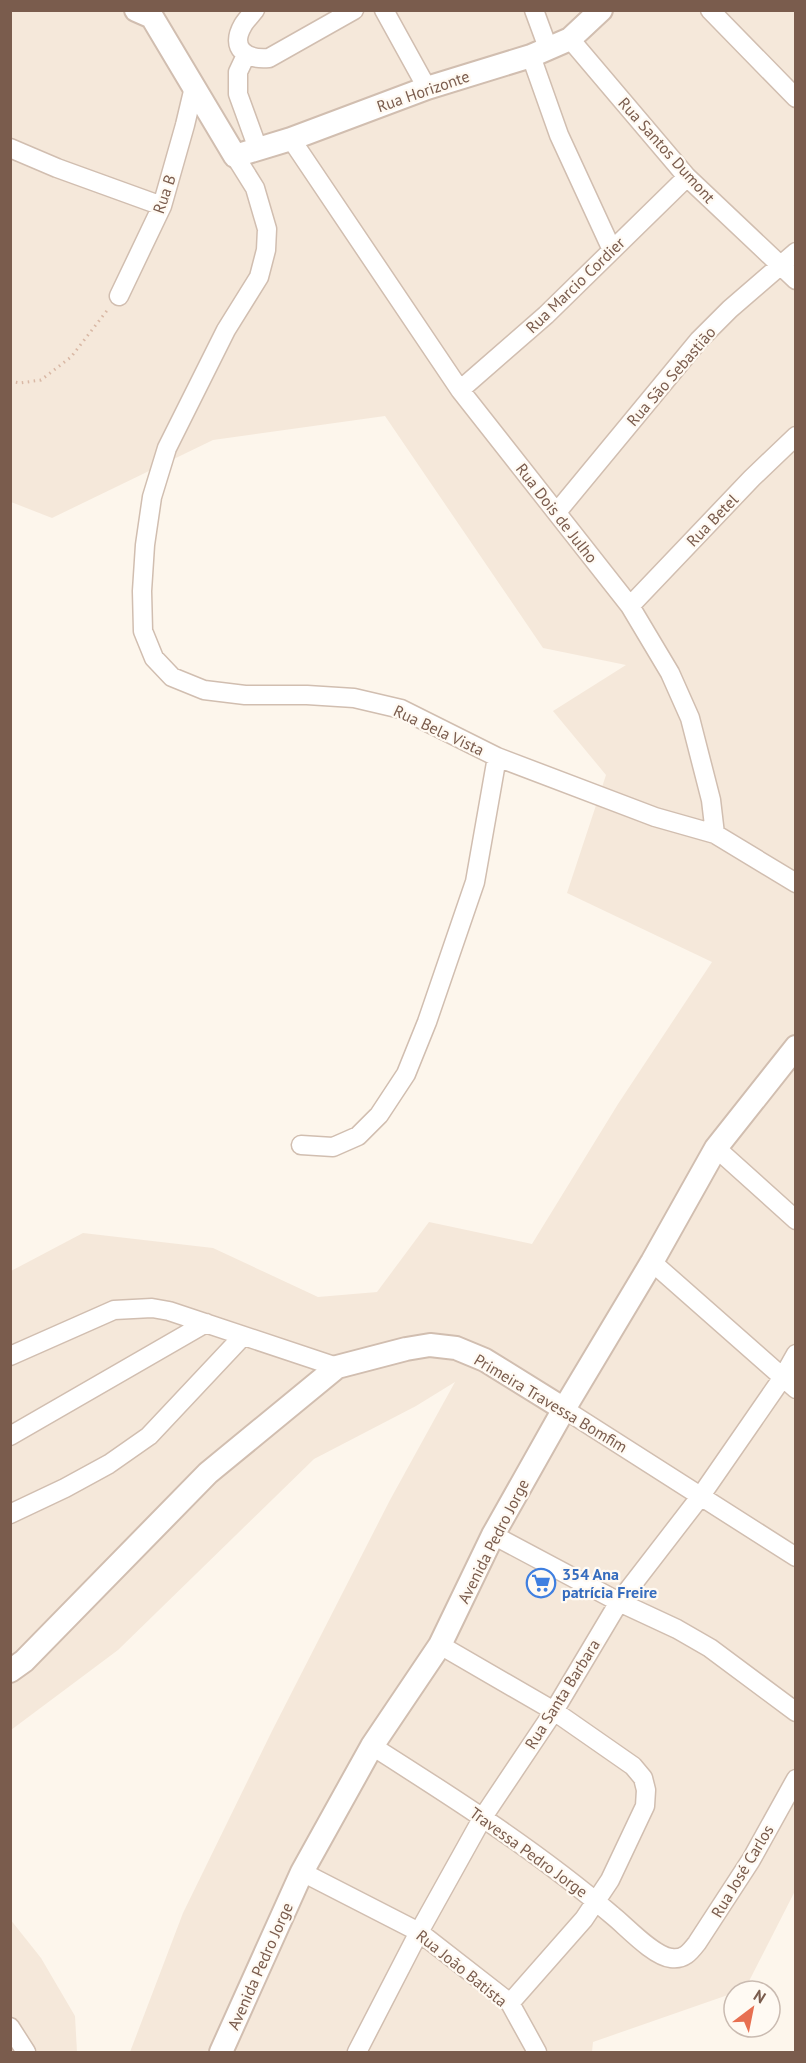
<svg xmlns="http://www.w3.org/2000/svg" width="806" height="2063" font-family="'PT Sans',sans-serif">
  <rect width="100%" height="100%" fill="#fdf6ec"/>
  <path fill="#f5e8da" d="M11 11H795V1891L745 1989 593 2042 592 2052H130L183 1913 272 1731 390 1500 455 1382 416 1406 314 1459 118 1650 11 1730V1271L83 1233 213 1248 318 1297 377 1292 429 1222 532 1244 618 1104 712 962 567 893 606 775 553 711 626 665 543 648 385 416 213 440 52 518 11 502Z
    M10 1919 41 1958 75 2016 77 2052H11Z"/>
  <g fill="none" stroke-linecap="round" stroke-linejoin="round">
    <g stroke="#d1beb0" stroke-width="21">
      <path id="minor" d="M255 10C251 15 246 20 243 25 229 49 247 60 269 58L354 10
        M384 10 427 88
        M534 10 548 48
        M710 10 796 98
        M570 39 687 177 796 280
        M246 55 238 72V94L258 149
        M531 56 559 135 612 250
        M291 139 460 390 630 606 670 673 690 718 711 800 715 834
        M10 148 57 168 162 206
        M235 156 255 188 267 229 266 250 259 277 226 330 167 448 152 497 145 545 142 591 143 631 154 658 172 677 204 690 245 695H307L354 698 401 709 497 757 655 817 715 834 796 883
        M119 296 162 206 185 125 194 87
        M460 390 546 315 687 177
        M557 512 699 340 730 309 796 252
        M630 606 752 478 796 436
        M301 1145 333 1147 358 1136 379 1115 406 1074 427 1022 475 882 497 757
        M716 1148 796 1220
        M652 1262 796 1389
        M10 1356 114 1310 152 1308 169 1311 337 1367
        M564 1409 796 1557
        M10 1436 206 1323
        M10 1514 65 1488 109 1464 149 1436 243 1336
        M493 1535 619 1602 677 1629 710 1648 796 1712
        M440 1645 554 1711 633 1766 643 1778 646 1790 645 1806 610 1880 584 1919 510 2003
        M372 1746C454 1798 537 1851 612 1915 626 1926 653 1956 671 1958 684 1960 690 1952 697 1943L751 1860 796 1779
        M302 1872 419 1932 510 2003 537 2052
        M10 2027 26 2052
        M357 2052 419 1932 483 1817 554 1711 619 1602 700 1497 783 1377 796 1354"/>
    </g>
    <g stroke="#d1beb0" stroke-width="26">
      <path id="tertiary" d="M136 10 152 17 235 156 291 139 427 88 531 56 570 39 601 10
        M10 1671 24 1661 208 1473 337 1367 406 1349 430 1345 456 1348 485 1360 564 1409
        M221 2052 302 1872 372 1746 440 1645 493 1535 564 1409 652 1262 716 1148 796 1047"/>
    </g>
    <path stroke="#d9b8a5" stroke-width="3" stroke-dasharray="1.5 4.5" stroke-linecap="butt" d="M10 381 20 383 41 380 71 357 109 308"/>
    <use href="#minor" stroke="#fff" stroke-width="18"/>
    <use href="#tertiary" stroke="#fff" stroke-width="22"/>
  </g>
  <defs>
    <g id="supermarket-ring" transform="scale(1.5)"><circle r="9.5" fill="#fffaf3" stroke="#3f7fe0" stroke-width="1.5"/><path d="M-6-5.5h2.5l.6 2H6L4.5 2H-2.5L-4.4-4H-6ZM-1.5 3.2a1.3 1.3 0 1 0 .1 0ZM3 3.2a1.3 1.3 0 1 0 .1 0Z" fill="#3f7fe0"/></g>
  </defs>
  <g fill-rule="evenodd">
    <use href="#supermarket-ring" x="541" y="1583"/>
  </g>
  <g text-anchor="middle" stroke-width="4.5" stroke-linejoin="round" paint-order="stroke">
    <g font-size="16" fill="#7a5c4d" stroke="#fffaf3">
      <text transform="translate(423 91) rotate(-19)" y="6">Rua Horizonte</text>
      <text transform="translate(667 150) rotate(48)" y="6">Rua Santos Dumont</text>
      <text transform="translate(164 194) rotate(-71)" y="6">Rua B</text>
      <text transform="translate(575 285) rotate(-44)" y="6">Rua Marcio Cordier</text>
      <text transform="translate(671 376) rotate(-49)" y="6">Rua São Sebastião</text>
      <text transform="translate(557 513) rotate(52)" y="6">Rua Dois de Julho</text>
      <text transform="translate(712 520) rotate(-46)" y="6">Rua Betel</text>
      <text transform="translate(439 730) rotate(25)" y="6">Rua Bela Vista</text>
      <text transform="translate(551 1403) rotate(31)" y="6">Primeira Travessa Bomfim</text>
      <text transform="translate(493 1541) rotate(-63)" y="6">Avenida Pedro Jorge</text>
      <text transform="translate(562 1694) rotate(-58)" y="6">Rua Santa Barbara</text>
      <text transform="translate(529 1852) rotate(36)" y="6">Travessa Pedro Jorge</text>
      <text transform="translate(742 1871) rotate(-59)" y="6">Rua José Carlos</text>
      <text transform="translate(260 1966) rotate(-66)" y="6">Avenida Pedro Jorge</text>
      <text transform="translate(462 1968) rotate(39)" y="6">Rua João Batista</text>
    </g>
    <g font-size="16" font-weight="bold" fill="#366cbe" stroke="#fffaf3" text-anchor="start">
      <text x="562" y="1580">354 Ana<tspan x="562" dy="18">patrícia Freire</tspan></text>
    </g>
  </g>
  <rect width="806" height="2063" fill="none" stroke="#7a5c4d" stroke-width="24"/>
  <g transform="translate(752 2009) rotate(32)"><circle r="28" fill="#fffaf3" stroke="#cabbb1" stroke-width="1.5"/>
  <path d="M0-4.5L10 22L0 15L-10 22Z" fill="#e76f51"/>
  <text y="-9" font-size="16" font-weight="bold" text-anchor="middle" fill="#7a5c4d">N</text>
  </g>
</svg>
